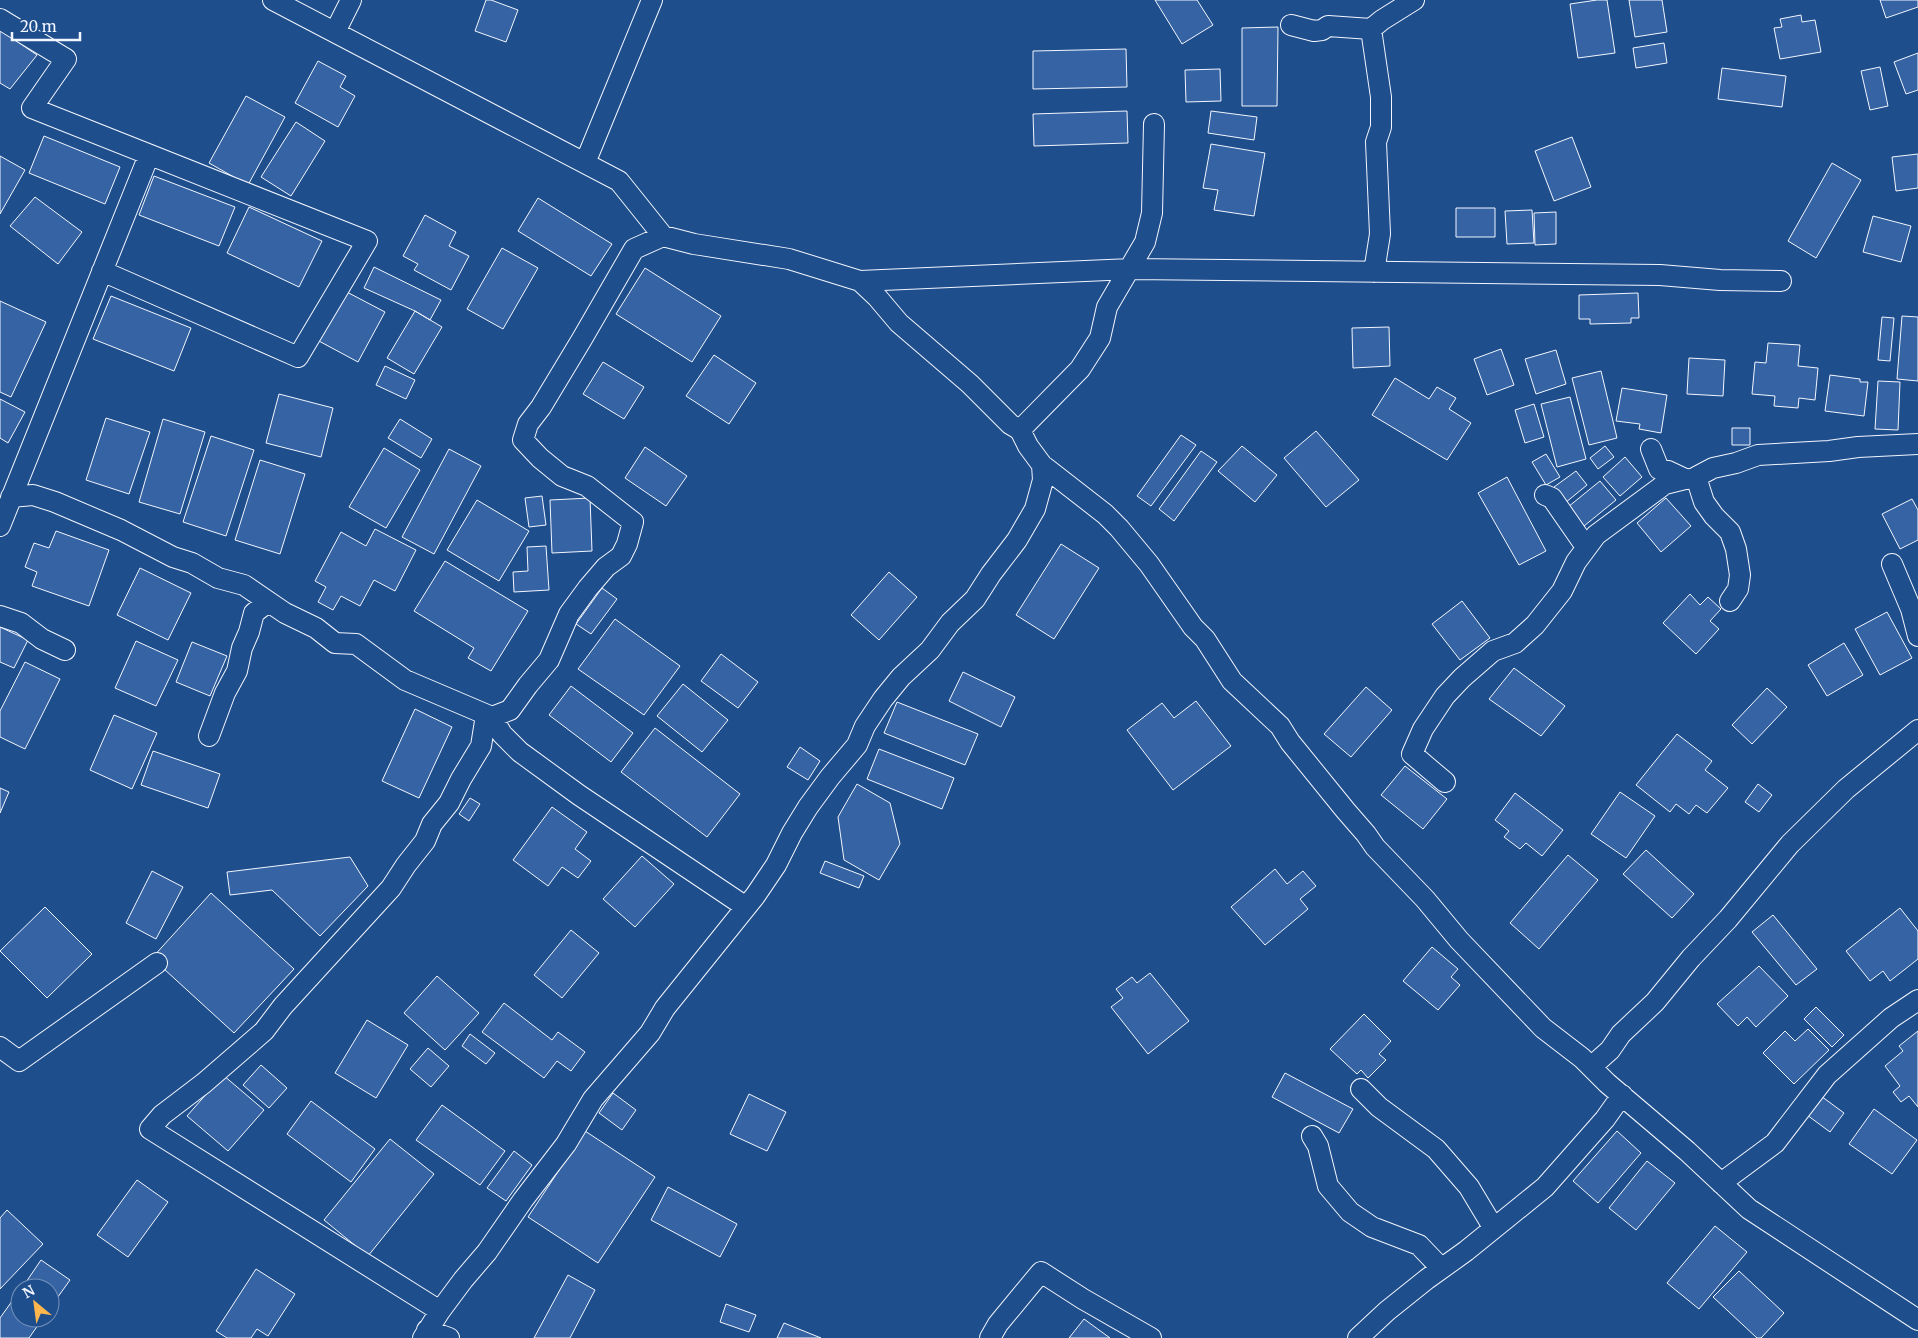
<svg xmlns="http://www.w3.org/2000/svg" width="1918" height="1338" font-family="Merriweather,serif">
  <rect width="100%" height="100%" fill="#1f4e8c"/>
  <path fill="#3563a3" stroke="#f2f6ff" d="M486 0H491L518 10 506 42 475 31Z
    M1155 0H1197L1213 25 1182 44Z
    M1597 0H1607L1615 53 1578 58 1570 4Z
    M1629 0H1662L1667 32 1635 37Z
    M1880 0H1918V7L1886 18Z
    M1801 15 1802 22 1815 20 1821 52 1780 59 1774 28 1782 27 1780 19Z
    M1278 27 1277 106H1242V28Z
    M0 30 37 55 10 89 0 83Z
    M1664 43 1667 63 1636 68 1633 48Z
    M1126 49 1127 87 1033 89V51Z
    M1918 53V90L1906 94 1894 62Z
    M318 61 346 76 340 87 355 96 338 127 295 103Z
    M1880 67 1888 106 1870 110 1861 71Z
    M1722 68 1786 76 1782 107 1718 99Z
    M1220 69 1221 101 1186 102 1185 70Z
    M246 96 285 117 248 185 209 163Z
    M1127 111 1128 143 1034 146 1033 114Z
    M1211 111 1257 117 1254 140 1208 133Z
    M296 122 325 141 291 196 261 177Z
    M44 136 120 167 105 204 29 173Z
    M1572 137 1591 187 1554 201 1535 151Z
    M1211 144 1265 153 1254 216 1214 210 1218 190 1203 188Z
    M1918 154V188L1896 191 1892 157Z
    M0 156 25 170 0 214Z
    M1832 163 1861 180 1816 258 1788 241Z
    M154 176 235 207 219 246 139 215Z
    M35 197 82 232 58 264 10 226Z
    M538 198 612 244 591 276 518 231Z
    M249 207 322 241 299 287 227 253Z
    M1456 208H1495V237H1456Z
    M1532 210 1534 243 1507 244 1505 211Z
    M1556 212V244L1535 245 1534 213Z
    M425 215 456 232 449 246 469 256 451 290 414 270 418 264 403 256Z
    M1873 216 1911 226 1901 262 1863 252Z
    M502 248 538 268 503 329 467 309Z
    M374 267 441 300 430 320 415 311 364 288Z
    M645 268 721 316 692 362 616 314Z
    M343 290 385 312 358 362 317 340Z
    M1638 293 1639 318H1631V323L1590 324V319H1579V295Z
    M111 296 191 328 174 371 93 339Z
    M0 301 46 322 11 397 0 392Z
    M415 311 442 327 414 374 387 358Z
    M1902 316 1918 317V381L1897 379Z
    M1882 317 1894 318 1890 361 1878 360Z
    M1389 327 1390 366 1353 368 1352 328Z
    M1768 343 1800 345 1798 366 1818 368 1815 400 1799 398 1798 408 1774 406 1775 396 1752 394 1755 362 1766 363Z
    M1501 349 1514 385 1487 395 1474 359Z
    M1556 350 1566 384 1536 394 1525 359Z
    M714 355 756 383 729 424 686 396Z
    M1689 358 1725 360 1723 396 1687 394Z
    M603 362 644 387 624 419 583 394Z
    M385 366 415 380 406 399 376 385Z
    M1601 371 1617 438 1589 445 1572 378Z
    M1830 375 1860 379V382H1868L1864 416 1825 411Z
    M1395 378 1429 399 1437 387 1456 398 1449 409 1471 423 1447 460 1372 415Z
    M1878 381 1900 382 1898 430 1875 429Z
    M1622 388 1667 395 1661 433 1639 429 1640 424 1616 421Z
    M279 394 333 408 321 457 266 443Z
    M1570 397 1586 459 1557 467 1541 404Z
    M0 399 25 412 8 443 0 438Z
    M1534 404 1544 437 1525 443 1515 410Z
    M106 418 150 432 129 494 86 480Z
    M163 419 205 432 180 514 139 502Z
    M400 419 432 439 421 458 388 438Z
    M1732 428H1750V445H1732Z
    M1316 431 1359 480 1326 507 1284 458Z
    M1181 435 1196 445 1151 506 1137 496Z
    M211 436 254 450 226 536 183 522Z
    M1242 446 1277 475 1255 502 1218 471Z
    M1605 446 1614 457 1598 469 1590 458Z
    M645 447 687 476 666 506 625 478Z
    M384 448 420 470 386 528 349 507Z
    M449 449 481 466 434 554 402 537Z
    M1201 451 1217 462 1174 521 1159 509Z
    M1546 454 1560 477 1546 485 1532 462Z
    M1625 457 1642 477 1620 496 1603 477Z
    M260 460 305 474 280 554 235 540Z
    M1576 471 1587 485 1565 503 1554 487Z
    M1507 477 1546 551 1519 565 1478 493Z
    M1600 481 1616 500 1584 526 1568 507Z
    M542 496 546 525 529 527 525 498Z
    M590 498 592 551 552 553 550 500Z
    M1666 498 1691 526 1661 552 1637 523Z
    M1912 499 1918 510V540L1900 549 1882 514Z
    M477 500 529 531 499 581 447 550Z
    M375 529 416 550 395 591 374 580 360 606 341 596 333 610 318 602 326 587 315 581 341 532 366 546Z
    M56 531 109 550 89 606 32 586 37 572 25 567 34 543 49 548Z
    M1061 544 1099 568 1054 639 1016 615Z
    M546 546 549 590 514 592 513 572 528 571 527 547Z
    M445 561 528 611 491 671 468 658 474 648 414 611Z
    M140 568 191 593 168 640 117 615Z
    M889 572 917 597 879 640 851 615Z
    M602 588 617 599 591 634 576 624Z
    M1690 594 1700 605 1708 597 1721 609 1710 621 1719 629 1696 654 1663 623Z
    M1462 601 1490 638 1460 660 1432 624Z
    M1887 612 1912 658 1880 675 1855 629Z
    M615 619 680 666 644 715 578 669Z
    M0 627 28 640 14 668 0 662Z
    M136 641 178 660 156 706 115 688Z
    M192 642 227 656 210 696 176 682Z
    M1844 643 1863 675 1827 696 1808 665Z
    M721 654 758 682 738 708 701 681Z
    M25 662 60 679 25 749 0 737V711Z
    M1514 668 1565 706 1541 736 1489 699Z
    M963 672 1015 697 1001 727 949 701Z
    M683 684 728 720 702 752 657 716Z
    M571 686 633 733 611 762 549 715Z
    M1366 687 1392 710 1351 757 1324 734Z
    M1767 688 1787 707 1752 744 1732 725Z
    M1196 701 1231 746 1173 790 1127 730 1162 703 1174 718Z
    M897 702 978 734 965 765 884 733Z
    M415 709 452 727 419 798 382 781Z
    M114 715 157 733 132 789 90 770Z
    M655 728 740 794 707 837 621 772Z
    M1677 734 1712 761 1705 770 1728 788 1707 813 1696 805 1689 814 1676 804 1670 812 1636 785Z
    M800 747 820 761 808 780 787 767Z
    M879 749 954 778 942 809 867 779Z
    M153 751 220 774 208 808 141 785Z
    M1405 766 1447 799 1423 829 1381 795Z
    M857 784 890 803 900 844 879 880 844 860 838 817Z
    M1758 784 1772 795 1759 812 1745 802Z
    M0 788 9 792 0 813Z
    M1620 792 1655 816 1626 858 1591 834Z
    M1515 793 1563 830 1542 856 1526 843 1520 849 1504 837 1509 831 1495 820Z
    M470 798 480 804 469 821 459 814Z
    M552 807 587 832 575 849 591 861 578 878 562 867 548 886 513 860Z
    M1646 850 1694 894 1672 918 1623 874Z
    M1568 855 1598 880 1539 949 1510 923Z
    M642 856 674 884 635 927 603 899Z
    M350 857 368 886 320 936 272 890 230 895 227 872Z
    M825 861 864 876 859 888 820 873Z
    M1275 869 1287 884 1303 871 1316 886 1300 899 1308 909 1265 945 1231 907Z
    M152 871 183 887 156 939 126 923Z
    M211 893 294 969 234 1033 152 958Z
    M45 907 92 954 47 998 0 951Z
    M1900 908 1918 931V959L1890 981 1883 971 1870 981 1846 951Z
    M1773 915 1817 969 1796 985 1752 932Z
    M571 930 599 953 562 998 534 975Z
    M1432 947 1458 969 1451 977 1460 985 1438 1010 1403 981Z
    M1759 966 1788 996 1756 1027 1747 1017 1738 1026 1717 1004Z
    M1150 973 1189 1021 1148 1054 1111 1007 1123 998 1116 989 1132 977 1137 983Z
    M437 976 479 1013 445 1050 404 1013Z
    M504 1003 552 1040 558 1032 585 1052 571 1071 557 1061 544 1078 482 1032Z
    M1816 1007 1844 1035 1832 1047 1804 1019Z
    M1364 1014 1391 1041 1379 1054 1386 1060 1368 1078 1361 1070 1357 1074 1330 1049Z
    M367 1020 408 1045 376 1098 335 1073Z
    M1808 1029 1829 1050 1794 1084 1763 1053 1785 1031 1795 1041Z
    M1918 1031V1107L1909 1096 1901 1102 1893 1092 1900 1086 1885 1066 1903 1051 1899 1046Z
    M470 1034 495 1053 486 1064 462 1046Z
    M428 1048 449 1066 431 1087 410 1069Z
    M261 1065 287 1088 269 1108 243 1085Z
    M1285 1073 1353 1109 1339 1133 1272 1097Z
    M223 1075 264 1110 228 1151 187 1116Z
    M613 1093 636 1110 622 1130 599 1113Z
    M749 1094 786 1112 767 1151 730 1134Z
    M1821 1096 1844 1113 1830 1132 1807 1115Z
    M311 1101 375 1149 351 1182 287 1134Z
    M442 1105 505 1151 480 1185 416 1140Z
    M1874 1109 1917 1140 1892 1174 1849 1144Z
    M585 1131 655 1177 598 1263 528 1217Z
    M1617 1131 1641 1153 1598 1203 1573 1181Z
    M390 1139 434 1174 368 1256 324 1220Z
    M514 1151 532 1165 506 1201 487 1188Z
    M1647 1161 1675 1183 1636 1230 1609 1208Z
    M137 1180 168 1202 128 1257 97 1235Z
    M668 1187 737 1224 720 1257 651 1220Z
    M7 1210 43 1244 0 1289V1218Z
    M1715 1226 1747 1252 1699 1309 1667 1283Z
    M41 1260 70 1280 50 1308V1288H22Z
    M256 1269 295 1294 268 1336 257 1329 251 1338H227L216 1331Z
    M1739 1271 1784 1313 1761 1338H1757L1713 1297Z
    M568 1275 595 1290 570 1338H534Z
    M20 1290V1318H43L29 1338H0V1318Z
    M726 1304 756 1315 749 1332 720 1322Z
    M1084 1319 1110 1338H1069Z
    M784 1323 821 1338H777Z"/>
  <g fill="none" stroke-linecap="round" stroke-linejoin="round">
    <g stroke="#f2f6ff" stroke-width="22">
      <path id="minor" d="M273 0 619 181 663 236
        M0 19 66 59 32 108 367 241 298 357 102 271
        M1291 25 1314 31 1322 30 1328 26 1371 29
        M335 32 351 0
        M585 163 652 0
        M1374 272 1380 234 1376 142 1381 127V97L1371 29 1382 20 1414 0
        M860 281 1131 269 1660 275 1720 280 1781 281
        M1020 430 1080 369 1100 338 1107 307 1145 242 1152 213 1154 124
        M1651 449 1659 469 1668 471 1685 479H1688
        M1042 465 1105 514 1119 528 1149 564 1193 627 1205 639 1232 681 1280 726 1290 742 1346 811 1366 834 1375 847 1425 899 1459 940 1543 1028 1582 1058 1607 1083 1687 1151 1749 1209 1918 1320
        M1545 495 1552 498 1586 547
        M11 497 33 495 55 502 121 530 173 557 192 563 218 578 244 585 285 613 316 628 335 643 356 644 405 680 492 717 502 734 520 752 579 795 746 907
        M0 526 149 155
        M1892 564 1911 609 1918 636
        M1730 601 1738 589 1740 575 1736 549 1730 532 1714 516 1704 502 1696 477 1713 468 1736 463 1758 455 1829 451 1858 447 1918 444
        M0 616 21 623 42 639 65 650
        M209 736 225 693 237 671 242 648 249 632 254 613 268 602
        M1445 782 1412 754 1423 729 1445 696 1462 678 1493 651 1515 643 1535 625 1562 591 1576 562 1596 535 1665 484 1685 479
        M0 1047 19 1061 157 963
        M1591 1067 1610 1050 1621 1034 1655 1002 1691 958 1728 919 1790 844 1846 789 1918 730
        M1361 1089 1379 1107 1436 1149 1469 1187 1493 1227
        M1312 1136 1318 1146 1328 1186 1350 1212 1372 1227 1419 1245 1441 1268
        M1721 1183 1775 1143 1827 1075 1891 1018 1918 1000
        M440 1311 463 1280 487 1252 523 1200 566 1144 593 1099 650 1033 665 1008 755 896 776 865 792 833 808 807 830 777 857 745 865 726 883 699 901 677 930 650 950 623 975 599 991 574 1017 540 1035 509 1043 480 1042 465 1028 446 1020 430 1010 424 970 384 899 323 877 297 860 281 789 259 694 244 663 236 634 249 582 339 541 407 528 424 523 440 540 458 562 476 587 486 633 522 627 544 621 556 606 567 588 588 569 614 549 660 528 685 510 710 492 717
        M427 1330 449 1338
        M423 1338 440 1311 150 1129 162 1115 204 1083 264 1031 283 1006 391 888 406 865 425 841 432 824 449 803 461 779 481 746 486 715
        M990 1338 998 1324 1041 1272 1083 1299 1151 1338
        M1358 1338 1387 1311 1427 1279 1466 1251 1545 1187 1605 1119 1622 1095"/>
    </g>
    <use href="#minor" stroke="#1f4e8c" stroke-width="20"/>
  </g>
  <g transform="translate(35 1303) rotate(331)"><circle r="24" fill="#1f4e8c" stroke="#7391ba"/>
  <path d="M0-4L9 19L0 12L-9 19Z" fill="#ffb74d"/>
  <text y="-8" font-size="14" font-weight="bold" text-anchor="middle" fill="#f2f6ff">N</text>
  </g>
  <path d="M12 32v8h68v-8" fill="none" stroke="#f2f6ff" stroke-width="2.5"/>
  <text x="20" y="32" font-size="15" fill="#f2f6ff" stroke="#1f4e8c" stroke-width="4" paint-order="stroke">20 m</text>
</svg>
